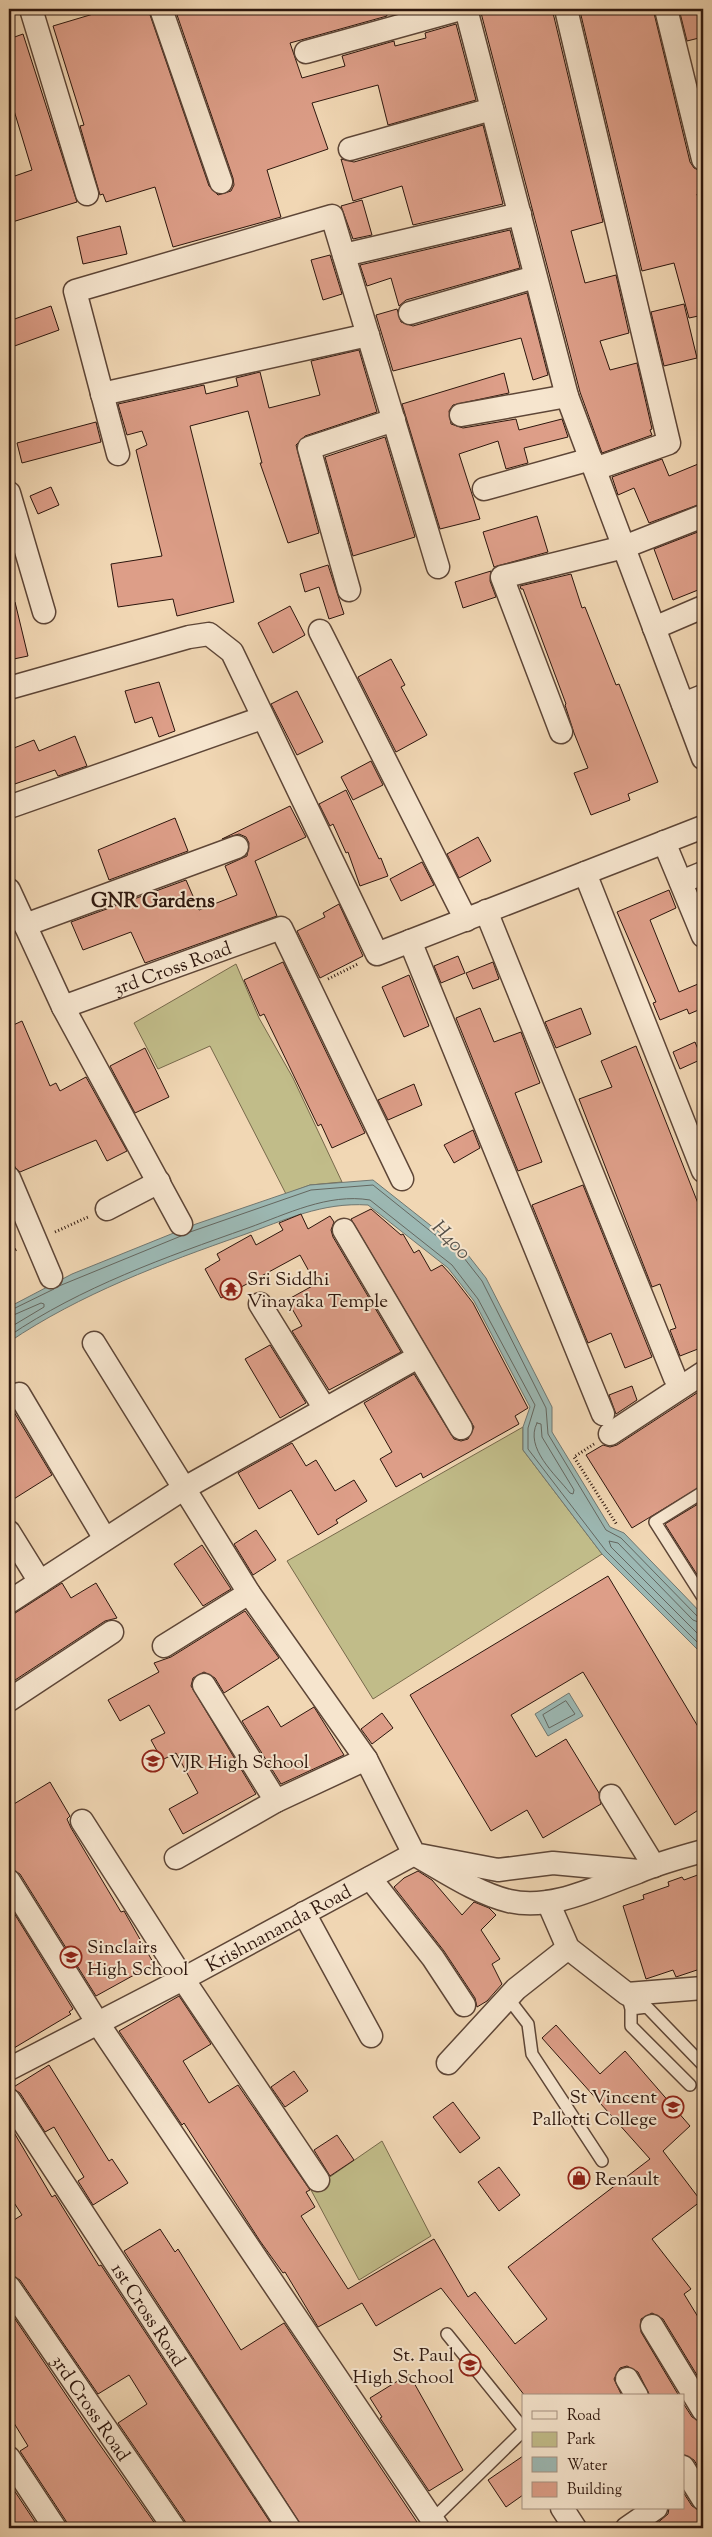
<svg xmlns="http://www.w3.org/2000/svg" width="712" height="2537" font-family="'Sorts Mill Goudy',serif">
  <rect width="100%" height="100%" fill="#f1d7b4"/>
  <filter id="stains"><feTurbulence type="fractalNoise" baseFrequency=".004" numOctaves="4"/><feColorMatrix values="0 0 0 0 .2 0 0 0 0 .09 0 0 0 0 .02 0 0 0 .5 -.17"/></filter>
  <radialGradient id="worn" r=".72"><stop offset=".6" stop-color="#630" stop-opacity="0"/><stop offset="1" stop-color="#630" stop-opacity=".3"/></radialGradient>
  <path fill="#c1bc89" stroke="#77694b" d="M236 964 259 1018 293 1078 342 1182 310 1185 286 1194 210 1046 158 1069 134 1023Z
    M523 1427V1450L602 1554 373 1699 287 1561Z
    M382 2141 431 2236 359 2280 311 2190Z"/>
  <path fill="#9cb8b3" stroke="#707771" d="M373 1180 468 1255 486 1278 552 1407V1432L610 1527 624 1533 703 1615V1655L602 1554 523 1450V1427L530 1407 474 1301 448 1268 368 1205C322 1202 285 1220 243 1235 163 1263 80 1294 9 1342V1307L72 1274 196 1224 310 1185Z
    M569 1693 583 1716 548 1736 535 1714Z"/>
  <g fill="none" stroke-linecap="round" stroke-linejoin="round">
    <path stroke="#646760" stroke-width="1" d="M190 1232 311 1190 373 1185 464 1258 482 1281 546 1408 548 1434 606 1530 621 1538 697 1616 703 1618
      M59 1286 181 1236
      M9 1311 54 1289
      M9 1317 41 1303 44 1304V1307L9 1328
      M9 1336C81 1287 166 1257 248 1228 287 1214 328 1193 370 1200L452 1265 478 1299 535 1405 528 1428V1449L606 1551 703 1648
      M537 1423 541 1424 542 1437 574 1490 573 1494 570 1493C556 1475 524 1448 537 1423Z
      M703 1624 693 1620 618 1543 609 1541 611 1547 703 1639
      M566 1701 575 1714 549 1728 543 1715Z"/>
  </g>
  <path fill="#dd9e88" stroke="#2d160d" d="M110 9H148L209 186 218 195 231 191 234 185 233 178 175 9H385L387 16 290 43 302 78 345 66 342 56 394 41 395 46 426 38 425 33 456 24 476 100 388 125 378 85 312 103 328 149 267 170 281 217 173 247 155 187 106 202 103 194 100 195 80 126 84 125 53 26Z
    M480 9H551L554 17 603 222 571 231 585 283 616 275 629 333 600 341 610 370 637 363 652 429 650 430 652 435 602 453 580 392Z
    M589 9H653L690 162 694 168 703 172V193L697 194 703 218V315L689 318 674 263 642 271 580 11Z
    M679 9H703V37L687 41Z
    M23 34 77 202 9 223V178L32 170 9 94V39Z
    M483 125 503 204 413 225 402 186 353 201 341 159 354 162Z
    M362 200 372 235 353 239 341 206Z
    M120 226 127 254 83 264 77 237Z
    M510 230 520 268 406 300 399 306 391 278 367 286 360 265Z
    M330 255 342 294 323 300 311 260Z
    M527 293 548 375 533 380 521 338 393 371 376 315 397 309 401 322 413 326Z
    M684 304 697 358 664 366 651 312Z
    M51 306 59 330 9 348V321Z
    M359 350 377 412 305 436 296 445 319 533 288 543 260 463H262L248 411 190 426 234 602 177 616 173 599 118 607 111 564 162 556 136 450 147 445 142 431 127 435 118 404 204 385 206 394 238 386 236 378 260 372 269 408 320 395 311 361Z
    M504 373 509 393 453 405 449 411 451 424 463 428 516 419 519 430 562 419 568 437 524 448 528 463 506 469 498 441 459 454 480 519 440 529 402 404Z
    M96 422 101 442 22 463 17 443Z
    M385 437 415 537 353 556 325 457Z
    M662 459 669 476 703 462V503L649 523 634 488 618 495 612 477Z
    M51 487 59 505 38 514 30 496Z
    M537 516 548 552 494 567 483 532Z
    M703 530V588L673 600 654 549Z
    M328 565 344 614 329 619 319 587 305 592 300 574Z
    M491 571 490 581 496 597 463 608 455 582Z
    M571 574 582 608 585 607 616 685 619 684 658 782 628 794 630 800 591 815 574 773 588 768 574 733 565 705 566 704 523 589H521L520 586Z
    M9 602H15L28 656 9 660Z
    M290 606 305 635 273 653 258 623Z
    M391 659 405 685 401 687 427 735 396 752 358 677Z
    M159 682 175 731 159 737 152 717 135 723 125 691Z
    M297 691 323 742 297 755 271 704Z
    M75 736 87 766 58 776 55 770 9 786V750L34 740 39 751Z
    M371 761 383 785 353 800 341 777Z
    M346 790 379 859 381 858 388 876 360 886 348 852 346 853 333 824 330 826 319 804Z
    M290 806 306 837 255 861 277 916 145 963 131 932 83 950 71 922 186 880 199 910 237 895 225 866 247 856 249 843 246 837 239 834 222 839Z
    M175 818 188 851 109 880 98 850Z
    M478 837 491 861 459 878 447 854Z
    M422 862 434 885 401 901 390 879Z
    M669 890 676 908 650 920 679 992 698 984 703 997V1008L689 1014 687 1009 660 1020 653 1003 656 1002 617 912Z
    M339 904 363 956 320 978 297 931 325 917 323 913Z
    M458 956 465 973 441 983 434 966Z
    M283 962 365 1133 332 1148 321 1124 318 1126 264 1014 260 1016 244 980Z
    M493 962 499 979 473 989 466 973Z
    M409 975 429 1026 404 1037 382 987Z
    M480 1008 494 1042 521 1032 540 1083 515 1093 542 1162 518 1171 456 1018Z
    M581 1008 591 1034 556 1048 545 1022Z
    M22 1021 50 1086 56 1083 60 1091 86 1077 127 1151 107 1161 96 1140 20 1172 15 1167 9 1152V1027Z
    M695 1042 702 1059 680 1069 673 1052Z
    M636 1046 703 1216V1347L680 1356 670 1330 676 1328 660 1284 652 1287 579 1099 612 1087 601 1061Z
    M145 1048 169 1097 135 1113 110 1066Z
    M414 1084 422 1105 388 1120 378 1100Z
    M473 1130 480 1148 454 1163 444 1145Z
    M583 1185 652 1357 625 1368 611 1333 588 1343 532 1205Z
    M371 1209 401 1235 403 1234 414 1253 419 1250 431 1271 442 1265 452 1276 473 1303 528 1408 515 1416 519 1424 423 1478 421 1473 396 1487 380 1459 392 1452 364 1403 414 1374 454 1439 461 1441 468 1439 474 1427 351 1219Z
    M301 1214 308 1229 330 1216 334 1222 331 1230 333 1237 401 1352 329 1390 292 1331 302 1326 287 1300 316 1284 300 1255 221 1298 205 1269 220 1260 217 1254 251 1235 256 1245 283 1230 279 1223Z
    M270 1345 306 1403 280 1418 245 1359Z
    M632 1386 637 1400 616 1414 609 1395Z
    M703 1389V1485L632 1528 586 1455 603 1445 610 1447 617 1445Z
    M14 1412 52 1475 9 1502V1413Z
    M292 1443 306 1466 316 1460 335 1491 354 1480 367 1501 336 1520 338 1523 318 1535 291 1490 259 1509 238 1473Z
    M703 1501V1584L665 1524Z
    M256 1530 276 1560 253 1575 234 1544Z
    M202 1545 231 1589 203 1606 174 1564Z
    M608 1576 703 1735V1807L675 1825 583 1672 511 1715 536 1757 566 1739 599 1793 601 1804 543 1838 527 1810 491 1831 410 1695Z
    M62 1583 71 1598 96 1583 117 1618 105 1621 9 1684V1617Z
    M245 1611 279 1658 224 1693 215 1678 204 1672 193 1678 191 1686 256 1794 183 1834 169 1809 198 1793 176 1753 162 1760 151 1740 165 1733 149 1705 120 1721 108 1700 159 1672 154 1663 171 1657Z
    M268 1706 281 1727 314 1707 344 1755 281 1784 242 1721Z
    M382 1713 393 1728 372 1744 361 1729Z
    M50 1782 70 1816 67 1819 71 1828 121 1912 124 1911 154 1964 96 1996 20 1874 9 1868V1807Z
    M418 1871 432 1880 462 1915 474 1902 489 1908 496 1915 481 1930 500 1959 492 1964 502 1984 487 2001 477 2007 475 1998 444 1951 394 1887 404 1878Z
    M703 1873V1968L676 1977 673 1970 646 1979 623 1906 644 1899 643 1895 669 1886 668 1882 682 1877 684 1880Z
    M9 1905 73 2009 69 2012 71 2014 9 2051Z
    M179 1996 211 2044 183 2061 209 2103 238 2085 310 2190 306 2192 315 2207 301 2216 348 2289 434 2239 468 2297 475 2292 515 2344 547 2319 508 2267 650 2159 542 2038 556 2025 600 2074 625 2051 690 2126 663 2151 701 2201 652 2239 691 2289 684 2294 703 2325V2385L663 2319 652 2313 641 2319V2332L679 2396H650L638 2372 627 2366 620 2368 614 2379 622 2396H525L441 2288 376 2326 362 2303 318 2327 285 2272 283 2273 260 2241 184 2123 182 2125 119 2031Z
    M49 2065 109 2161 112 2159 128 2183 93 2205 78 2181 84 2177 54 2127 45 2132 20 2093 12 2088Z
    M294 2071 308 2091 285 2107 271 2087Z
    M453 2102 480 2138 460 2153 433 2117Z
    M9 2124 52 2197 55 2195 99 2266 101 2265 270 2522 260 2528H187L185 2521 118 2423 147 2404 129 2375 98 2394 20 2280 9 2274V2223L22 2215 9 2195Z
    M337 2135 354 2160 330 2176 314 2150Z
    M499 2167 520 2195 499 2211 478 2182Z
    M160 2229 175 2252 178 2249 241 2350 284 2323 421 2528H303L124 2251Z
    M9 2310 93 2435 158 2528H68L66 2521 20 2451 28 2446 9 2415Z
    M409 2374 463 2470 429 2491 380 2418 382 2417 370 2398Z
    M683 2403 692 2417 703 2423V2475L694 2460 683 2454Z
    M523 2456V2495L506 2507 488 2480Z
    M10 2484 39 2528H9Z
    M683 2492 692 2506 703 2512V2528H658L655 2525 668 2514 669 2508H683Z"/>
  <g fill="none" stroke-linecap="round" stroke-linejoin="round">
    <g stroke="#5e4637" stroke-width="14">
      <path id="service" d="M702 1596 655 1522 703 1492
        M627 1994 631 2009 647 2007 703 2065
        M508 1998 528 2024 532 2054 602 2161
        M631 2009V2026L690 2085
        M447 2334 523 2428
        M433 2519 523 2431"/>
    </g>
    <g stroke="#5e4637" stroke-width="25">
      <g id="minor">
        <path d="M31 9 87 194"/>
        <path d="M161 9 221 182"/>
        <path d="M466 9 567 396 703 758"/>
        <path d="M566 9 669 443 595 469"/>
        <path d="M666 9 703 159"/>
        <path d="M306 52 461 9"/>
        <path d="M350 149 492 109"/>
        <path d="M344 255 520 214"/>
        <path d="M410 313 535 277"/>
        <path d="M102 394 368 335"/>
        <path d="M461 415 567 396"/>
        <path d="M118 454 75 291 332 216 438 567"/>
        <path d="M484 489 591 459"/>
        <path d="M9 493 44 612"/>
        <path d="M349 590 309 448 394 420"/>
        <path d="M654 628 703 607"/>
        <path d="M320 631 466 920"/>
        <path d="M9 688 189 637 209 634 232 652 377 954 703 827"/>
        <path d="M683 704 703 696"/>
        <path d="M561 732 502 577 624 547 703 516"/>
        <path d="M9 807 262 718"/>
        <path d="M664 842 703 936"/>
        <path d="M585 873 703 1171"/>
        <path d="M681 882 703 873"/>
        <path d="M9 890 63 1007 181 1224"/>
        <path d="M486 911 675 1378"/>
        <path d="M25 925 237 847"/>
        <path d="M410 941 603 1414"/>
        <path id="s1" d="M63 1007 281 928 402 1179"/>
        <path d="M9 1178 51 1277"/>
        <path d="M107 1209 159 1182"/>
        <path d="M344 1230 461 1428"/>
        <path d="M260 1304 325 1409"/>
        <path d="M94 1343 249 1593 366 1759 414 1854 498 1870 553 1863 639 1871"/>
        <path d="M9 1400 19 1394 105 1539"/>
        <path d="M610 1434 703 1373"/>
        <path d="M9 1532 40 1582"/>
        <path d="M9 1602 183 1489 418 1357"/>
        <path d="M164 1646 249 1593"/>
        <path d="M204 1685 276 1801"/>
        <path d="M9 1700 112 1632"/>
        <path d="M611 1796 654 1866"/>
        <path d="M82 1821 183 1979 318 2180"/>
        <path d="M176 1858 276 1801 366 1759"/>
        <path d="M370 1878 433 1958 464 2005"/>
        <path d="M9 1881 97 2022 438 2528"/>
        <path d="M548 1902 568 1948 627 1994 703 1988"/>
        <path d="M304 1913 371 2036"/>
        <path d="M448 2063 516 1989 568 1948"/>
        <path id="s2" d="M9 2069 183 1979 414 1854C443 1870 476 1893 509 1901 553 1911 598 1886 638 1872 659 1863 681 1857 703 1851"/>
        <path id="s3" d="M9 2100 289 2528"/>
        <path id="s4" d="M9 2287 174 2528"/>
        <path d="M652 2326 703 2410"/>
        <path d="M627 2379 637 2396"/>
        <path d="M9 2458 55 2528"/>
        <path d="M683 2467 703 2499"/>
        <path d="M562 2508 575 2528"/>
        <path d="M627 2528 656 2508"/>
      </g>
    </g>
    <path stroke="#2d160d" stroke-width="3" stroke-dasharray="1 2.5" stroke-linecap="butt" d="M328 979 358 964
      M55 1232 88 1217
      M9 1253 17 1249
      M594 1444 574 1457 617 1525"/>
    <use href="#service" stroke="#f6e5ce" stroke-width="11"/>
    <use href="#minor" stroke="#f6e5ce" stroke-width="22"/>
  </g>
  <defs>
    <g id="temple-ring" transform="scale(1.125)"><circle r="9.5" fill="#f6e5ce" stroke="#8f2418" stroke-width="1.5"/><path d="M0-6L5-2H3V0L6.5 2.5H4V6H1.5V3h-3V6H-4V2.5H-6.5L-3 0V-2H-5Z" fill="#8f2418"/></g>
    <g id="school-ring" transform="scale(1.125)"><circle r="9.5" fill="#f6e5ce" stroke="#8f2418" stroke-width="1.5"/><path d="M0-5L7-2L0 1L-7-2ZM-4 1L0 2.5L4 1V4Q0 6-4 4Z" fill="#8f2418"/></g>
    <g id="university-ring" transform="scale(1.125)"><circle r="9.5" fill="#f6e5ce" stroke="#8f2418" stroke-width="1.5"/><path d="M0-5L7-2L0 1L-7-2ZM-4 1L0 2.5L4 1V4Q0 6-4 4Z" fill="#8f2418"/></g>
    <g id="shop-ring" transform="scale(1.125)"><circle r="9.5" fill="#f6e5ce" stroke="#8f2418" stroke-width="1.5"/><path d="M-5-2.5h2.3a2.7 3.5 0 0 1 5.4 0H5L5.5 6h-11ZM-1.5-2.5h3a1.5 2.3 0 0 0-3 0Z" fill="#8f2418"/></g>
  </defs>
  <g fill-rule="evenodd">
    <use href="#temple-ring" x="231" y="1289"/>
    <use href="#school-ring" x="153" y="1761"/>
    <use href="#school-ring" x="71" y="1957"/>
    <use href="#university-ring" x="673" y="2107"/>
    <use href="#shop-ring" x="579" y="2178"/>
    <use href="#school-ring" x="470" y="2365"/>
  </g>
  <g text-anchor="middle" stroke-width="4" stroke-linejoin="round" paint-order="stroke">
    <g font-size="19" fill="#2d160d" stroke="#f6e5ce">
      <text dy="7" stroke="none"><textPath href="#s1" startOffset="116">3rd Cross Road</textPath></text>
      <text dy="7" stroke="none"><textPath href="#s2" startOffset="304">Krishnananda Road</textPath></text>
      <text dy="7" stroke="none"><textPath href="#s3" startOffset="256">1st Cross Road</textPath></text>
      <text dy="7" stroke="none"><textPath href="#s4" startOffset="146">3rd Cross Road</textPath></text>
    </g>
    <g font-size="19" fill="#2d160d" stroke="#f6e5ce" text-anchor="start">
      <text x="247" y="1285">Sri Siddhi<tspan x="247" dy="22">Vinayaka Temple</tspan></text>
      <text x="169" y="1768">VJR High School</text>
      <text x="87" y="1953">Sinclairs<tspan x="87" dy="22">High School</tspan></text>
      <text x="657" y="2103" text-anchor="end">St Vincent<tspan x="657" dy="22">Pallotti College</tspan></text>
      <text x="595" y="2185">Renault</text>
      <text x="454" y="2361" text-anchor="end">St. Paul<tspan x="454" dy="22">High School</tspan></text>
    </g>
    <g font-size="20" font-weight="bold" fill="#2d160d" stroke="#f6e5ce">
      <text x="153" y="907">GNR Gardens</text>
    </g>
    <g font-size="20" font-style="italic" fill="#544f47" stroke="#f6e5ce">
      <text transform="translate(452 1239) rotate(45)" y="7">H400</text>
    </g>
  </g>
  <rect width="712" height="2537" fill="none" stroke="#f1d7b4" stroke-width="30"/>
  <rect x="10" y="10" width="692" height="2517" fill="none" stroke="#2d160d" stroke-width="2.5"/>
  <rect x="15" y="15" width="682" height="2507" fill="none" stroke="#2d160d"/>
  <rect x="522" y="2394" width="162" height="115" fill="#f6e5ce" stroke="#a69281"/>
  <rect x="532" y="2411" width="25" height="8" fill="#f6e5ce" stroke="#a69281"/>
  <text x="567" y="2420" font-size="15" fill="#2d160d">Road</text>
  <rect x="532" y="2432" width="25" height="15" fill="#c1bc89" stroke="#a69281"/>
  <text x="567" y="2444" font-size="15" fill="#2d160d">Park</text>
  <rect x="532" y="2457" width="25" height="15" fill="#9cb8b3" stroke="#a69281"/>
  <text x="567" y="2470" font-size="15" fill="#2d160d">Water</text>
  <rect x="532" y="2482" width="25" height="15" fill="#dd9e88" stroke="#a69281"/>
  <text x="567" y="2494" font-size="15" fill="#2d160d">Building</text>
  <rect width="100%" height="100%" filter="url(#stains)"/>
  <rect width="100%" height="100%" fill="url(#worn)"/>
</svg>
